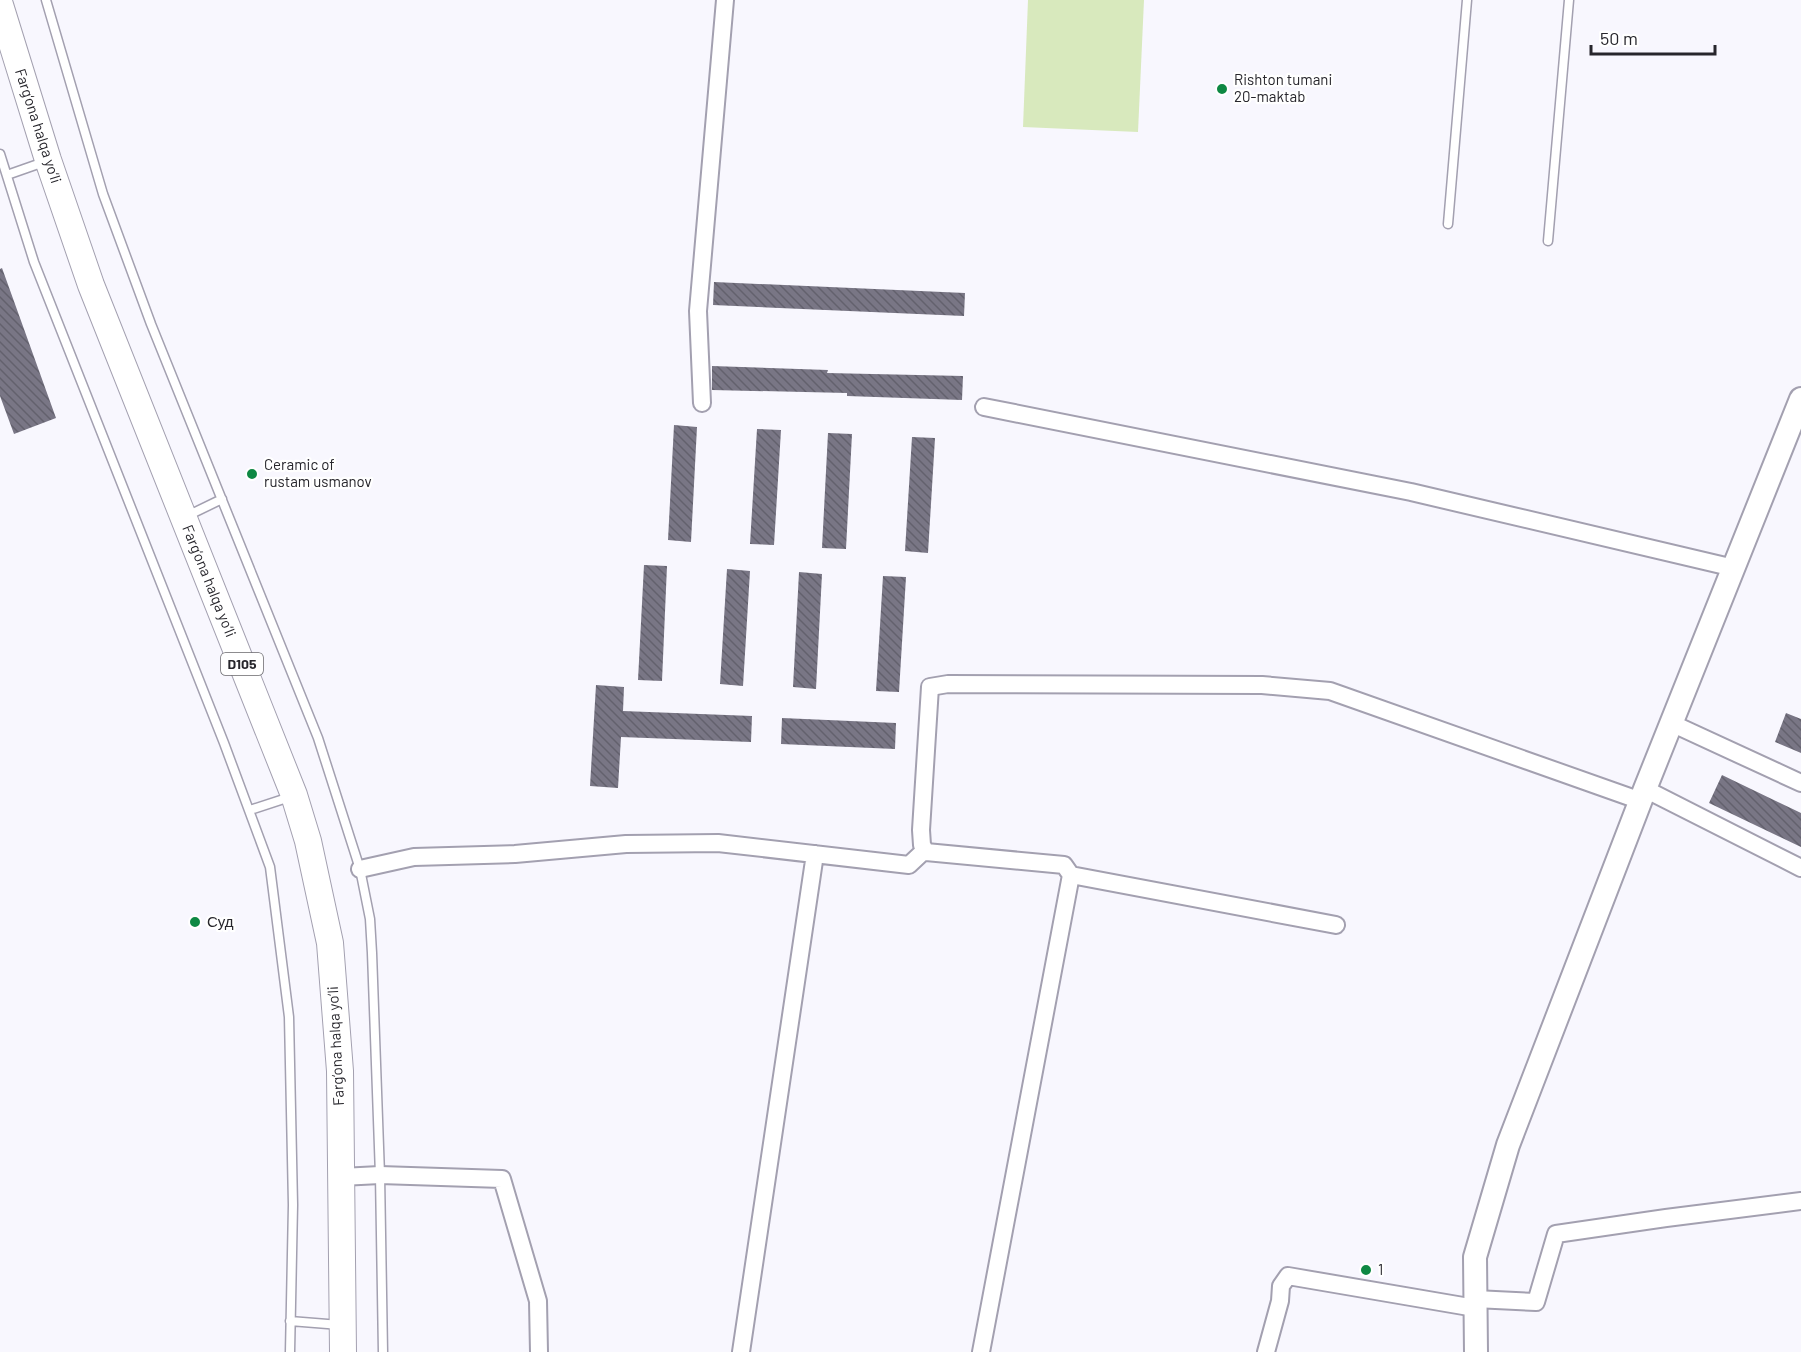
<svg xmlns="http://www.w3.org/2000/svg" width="1801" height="1352" font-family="Barlow,sans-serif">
  <defs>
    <pattern id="building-back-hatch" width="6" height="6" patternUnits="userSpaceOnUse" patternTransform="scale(1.5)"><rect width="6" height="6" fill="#797685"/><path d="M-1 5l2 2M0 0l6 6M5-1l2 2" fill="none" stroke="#63616d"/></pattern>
  </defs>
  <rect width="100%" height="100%" fill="#f8f7fe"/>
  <path fill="#d8e9bd" d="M1028 0H1144L1138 132 1023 127Z"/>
  <path fill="url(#building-back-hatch)" d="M2 268 56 418 14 434 0 396V269Z
    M714 282 965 293 964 316 713 305Z
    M712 366 828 370 827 373 963 376 962 400 847 396V393L712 390Z
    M674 425 697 427 691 542 668 540Z
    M757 429 781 430 774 545 750 544Z
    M828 433 852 434 846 549 822 548Z
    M912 437 935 438 928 553 905 551Z
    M644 565 667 566 662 681 638 680Z
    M727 569 750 571 743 686 720 684Z
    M799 572 822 574 816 689 793 687Z
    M883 576 906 577 899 692 876 691Z
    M596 685 624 687 623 711 752 716 751 742 621 737 618 788 590 786Z
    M1786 713 1801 719V753L1775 742Z
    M782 718 896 723 895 749 781 744Z
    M1722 775 1801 813V847L1709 803Z"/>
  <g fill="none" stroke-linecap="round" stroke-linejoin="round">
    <g stroke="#a3a0b0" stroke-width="11">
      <path id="lane" d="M46 0 103 194 151 324 318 738 360 869 370 919 372 953 380 1175 383 1352
        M0 154 34 262 224 743 270 867 289 1017 293 1205 290 1352
        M7 175 44 162
        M1448 224 1467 0
        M1548 241 1569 0
        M187 516 222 499
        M250 810 293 796
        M290 1321 340 1325"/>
    </g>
    <g stroke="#a3a0b0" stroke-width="20">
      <path id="street" d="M702 403 698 311 725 0
        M984 407 1411 492 1734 568
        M1671 723 1801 783
        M1645 789 1801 868
        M360 869 414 857 515 854 626 844 718 843 909 865 925 850
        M1071 875 1336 925
        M341 1177 380 1175 502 1179 538 1301 539 1352
        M1475 1299 1536 1302 1556 1234 1666 1218 1801 1201
        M741 1352 815 854
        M981 1352 1071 875 1064 865 926 852 922 845 921 830 930 687 948 684 1262 685 1330 691 1641 801
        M1266 1352 1280 1301 1281 1286 1288 1276 1475 1308"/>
    </g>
    <g stroke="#a3a0b0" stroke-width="26">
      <path id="secondary" d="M1476 1352 1475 1257 1508 1145 1645 789 1801 399"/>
    </g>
    <g stroke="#a3a0b0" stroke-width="28">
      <path id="primary" d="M0 5 48 160 91 285 294 795 308 841 330 943 340 1071 343 1352"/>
    </g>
    <use href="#lane" stroke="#fff" stroke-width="8"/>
    <use href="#street" stroke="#fff" stroke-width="16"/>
    <use href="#secondary" stroke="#fff" stroke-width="22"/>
    <use href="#primary" stroke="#fff" stroke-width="26"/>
  </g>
  <g fill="#0e8843" stroke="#fff" stroke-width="2">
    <circle cx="1222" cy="89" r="6"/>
    <circle cx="252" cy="474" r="6"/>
    <circle cx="195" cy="922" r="6"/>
    <circle cx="1366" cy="1270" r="6"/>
  </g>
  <g text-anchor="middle" stroke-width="4.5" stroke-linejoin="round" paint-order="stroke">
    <rect fill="#fff" stroke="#68676b" stroke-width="1.5" x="221" y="653" width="42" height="22" rx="4.5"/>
    <g font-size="14" font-weight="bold" fill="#27262c">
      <text x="242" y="669">D105</text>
    </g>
    <g font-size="15" fill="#27262c" stroke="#fff" text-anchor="start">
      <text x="1234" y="85">Rishton tumani<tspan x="1234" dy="17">20-maktab</tspan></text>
      <text x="264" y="470">Ceramic of<tspan x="264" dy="17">rustam usmanov</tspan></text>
      <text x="207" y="927">Суд</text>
      <text x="1378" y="1275">1</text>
    </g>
    <g font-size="15" fill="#27262c" stroke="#fff">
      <text transform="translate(38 126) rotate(72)" y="5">Farg‘ona halqa yo‘li</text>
      <text transform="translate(209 581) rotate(68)" y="5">Farg‘ona halqa yo‘li</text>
      <text transform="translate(336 1046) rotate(-93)" y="5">Farg‘ona halqa yo‘li</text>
    </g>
  </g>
  <path d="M1591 45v9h124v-9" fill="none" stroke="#27262c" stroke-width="3"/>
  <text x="1600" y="45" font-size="18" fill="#27262c" stroke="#ffffff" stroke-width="4.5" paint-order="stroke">50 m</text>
</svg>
